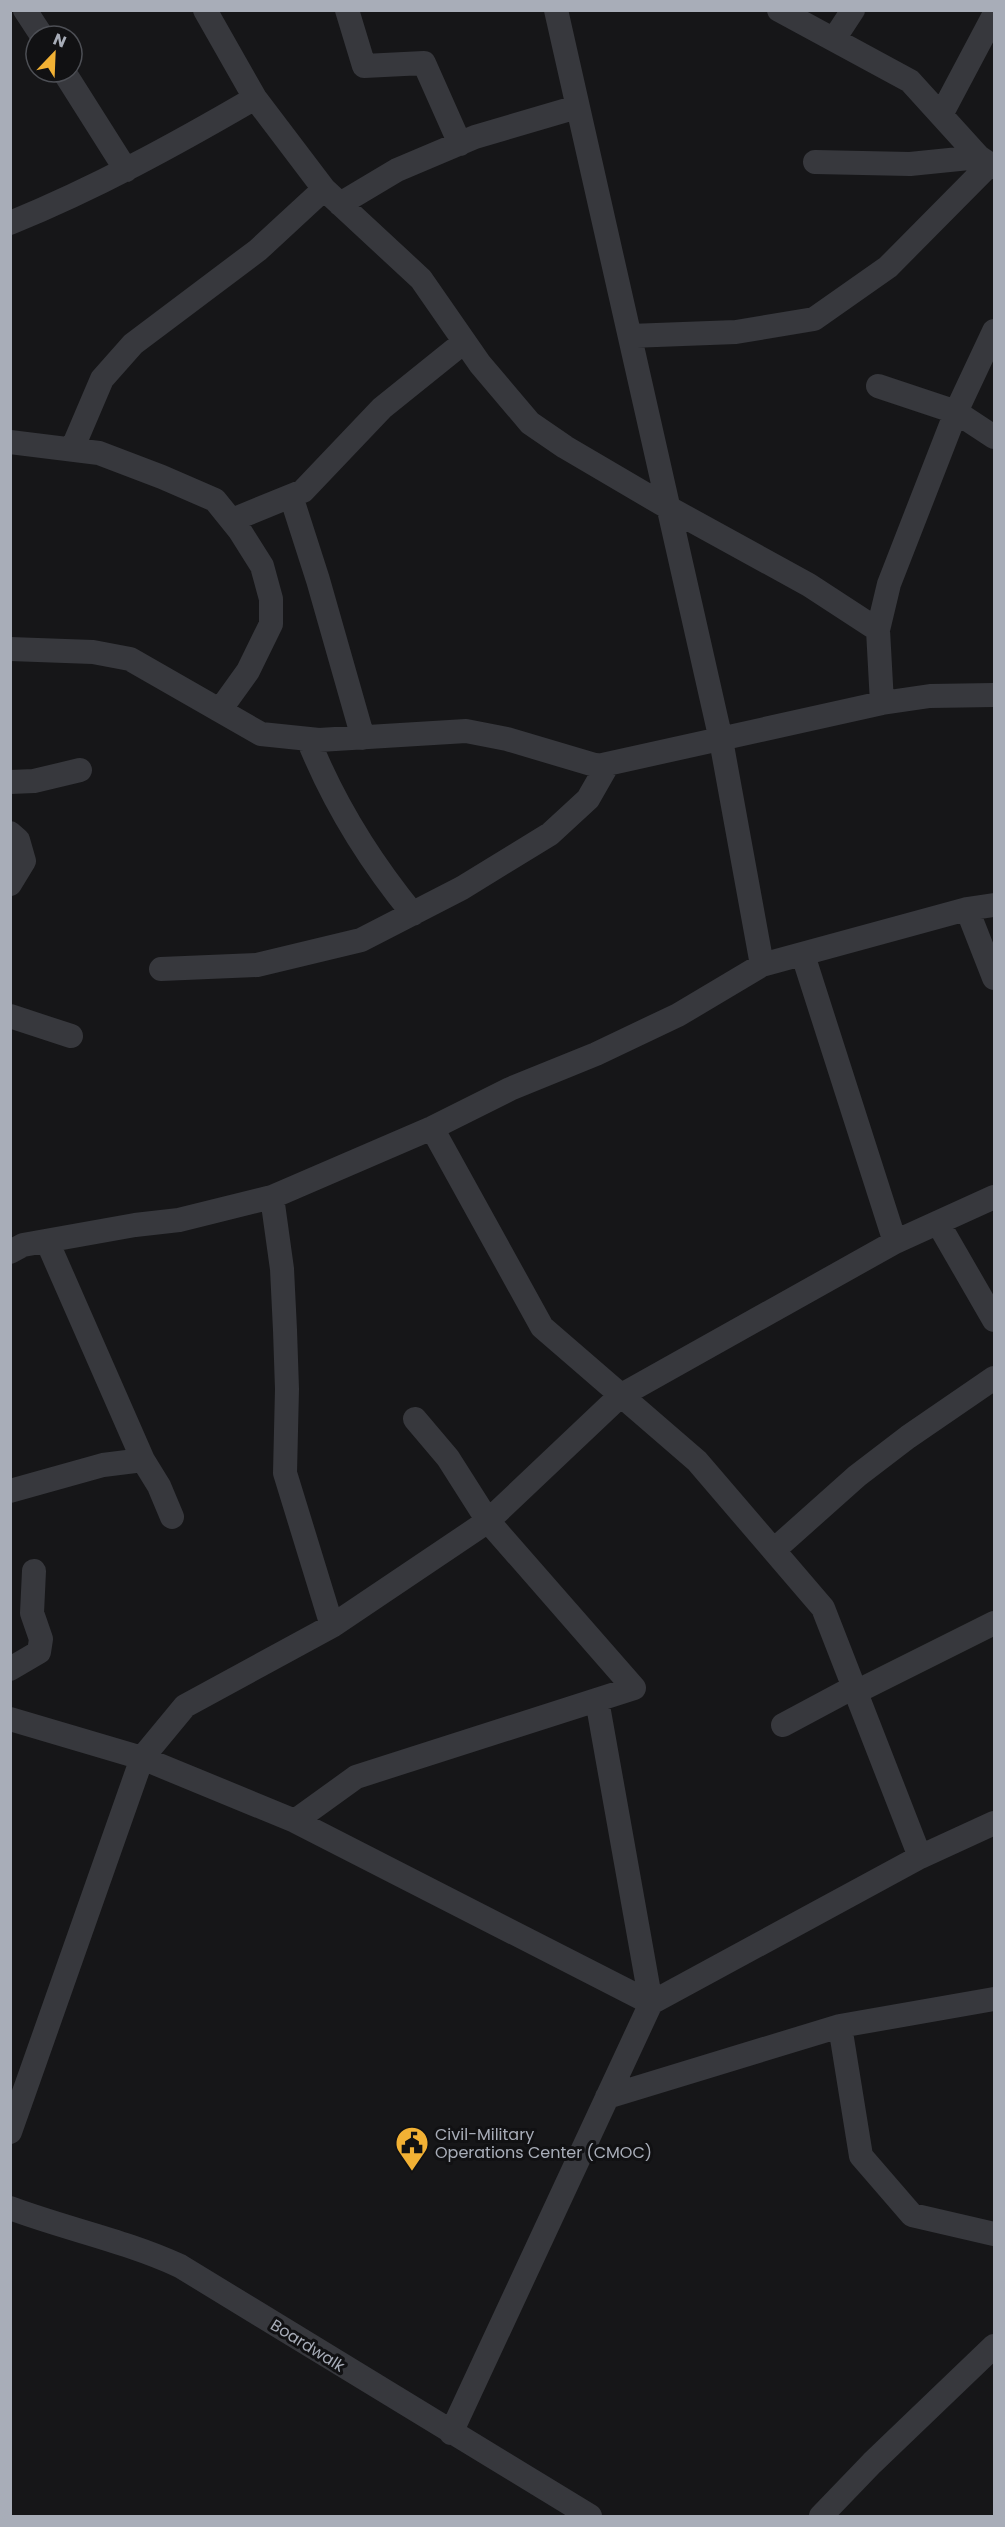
<svg xmlns="http://www.w3.org/2000/svg" width="1005" height="2527" font-family="Poppins,sans-serif">
  <rect width="100%" height="100%" fill="#161618"/>
  <g fill="none" stroke-linecap="round" stroke-linejoin="round">
    <path stroke="#37383d" stroke-width="24" d="M25 10 42 36
      M205 10 255 98 324 189 421 279 480 364 530 423 565 447 669 508 809 585 878 630
      M347 10 364 66 424 63 460 144
      M556 10 721 740 762 965
      M779 10 910 81 979 157 994 167
      M834 39 853 10
      M64 72 126 170
      M941 115 994 15
      M815 162 910 164 979 157
      M340 204 397 170 475 137 577 107
      M10 223C96 188 176 144 255 98
      M630 336 736 332 814 319 888 267 990 164
      M878 386 956 412 994 437
      M10 442 99 453 162 477 215 500 240 531 262 566 271 599V624L248 671 220 710
      M73 447 102 379 133 344 258 250 324 189
      M291 496 318 580 363 738
      M232 520 303 491 382 408 464 342
      M10 649 93 652 130 659 261 734 319 740 466 731 507 739 598 766 882 703 930 696 994 695
      M882 703 878 630 889 584 956 412 994 331
      M308 739C334 804 368 859 413 914
      M10 782 34 781 80 770
      M10 833 18 840 24 861 10 884
      M967 909 994 978
      M803 955 895 1242
      M161 969 257 965 361 940 462 888 550 834 588 799 608 764
      M10 1016 71 1036
      M432 1128 542 1327 697 1461 823 1608 920 1857
      M272 1197 282 1269 285 1330 287 1389 285 1473 332 1626
      M938 1223 994 1320
      M47 1241 143 1460 159 1486 172 1517
      M10 1252 23 1245 135 1225 179 1220 272 1197 432 1128 510 1089 596 1054 678 1015 762 965 967 909 994 905
      M10 1491 103 1465 143 1460
      M774 1550 857 1476 908 1437 994 1378
      M10 1669 39 1652 41 1639 32 1613 34 1571
      M856 1692 994 1623
      M597 1700 651 2003
      M10 1719 142 1758 295 1821 651 2003
      M783 1725 854 1687
      M295 1821 356 1777 634 1688 488 1521 448 1458 415 1419
      M840 2026 861 2156 912 2215 994 2234
      M607 2097 840 2026 994 1999
      M10 2132 142 1758 185 1706 332 1626 488 1521 620 1396 895 1242 994 1197
      M10 2208C66 2229 126 2241 180 2266L590 2516
      M451 2433 651 2003 920 1857 994 1823
      M821 2516 872 2463 994 2346"/>
  </g>
  <defs>
    <g id="civic-pin" transform="scale(1.725)"><path d="M0 17L-7.5 6A9.5 9.5 0 1 1 7.5 6Z" fill="#f2b134" stroke="#111113"/><path d="M-.6-6.5H3V-4.5H.6V-3L4-1V1h2V6H-6V1h2V-1L-.6-3ZM-1.2 2.5V6h2.4V2.5Z" fill="#111"/></g>
  </defs>
  <g fill-rule="evenodd">
    <use href="#civic-pin" x="412" y="2143"/>
  </g>
  <g text-anchor="middle" stroke-width="6" stroke-linejoin="round" paint-order="stroke">
    <g font-size="16" fill="#a8adb8" stroke="#111113" text-anchor="start">
      <text x="435" y="2140">Civil-Military<tspan x="435" dy="18">Operations Center (CMOC)</tspan></text>
    </g>
    <g font-size="16" fill="#a8adb8" stroke="#111113">
      <text transform="translate(308 2345) rotate(32)" y="6">Boardwalk</text>
    </g>
  </g>
  <rect width="1005" height="2527" fill="none" stroke="#a8adb8" stroke-width="24"/>
  <g transform="translate(54 54) rotate(23)"><circle r="28" fill="#111113" stroke="#4d4f55" stroke-width="1.5"/>
  <path d="M0-4.5L10 22L0 15L-10 22Z" fill="#f2b134"/>
  <text y="-9" font-size="16" font-weight="bold" text-anchor="middle" fill="#a8adb8">N</text>
  </g>
</svg>
